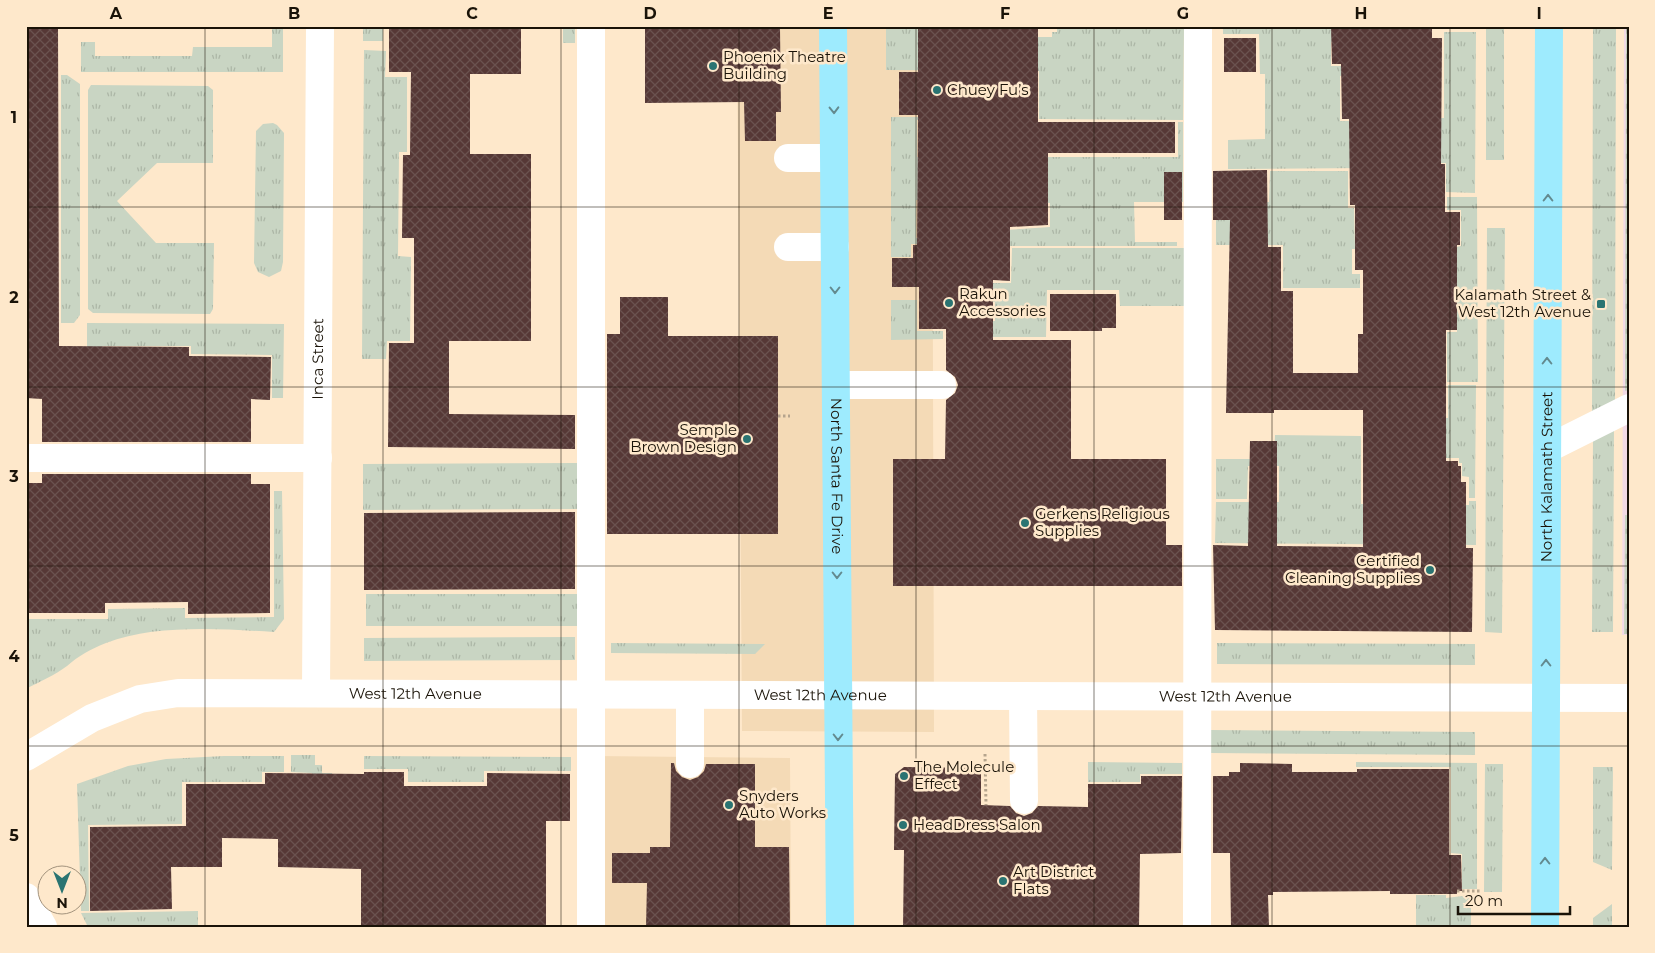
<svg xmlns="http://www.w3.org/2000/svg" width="1655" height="953" font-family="Montserrat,sans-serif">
  <defs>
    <pattern id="grass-tufts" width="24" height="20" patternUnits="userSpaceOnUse" patternTransform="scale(1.25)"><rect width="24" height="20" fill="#c9d5c3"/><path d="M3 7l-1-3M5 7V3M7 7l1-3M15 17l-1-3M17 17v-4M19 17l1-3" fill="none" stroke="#acb6a6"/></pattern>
    <pattern id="building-cross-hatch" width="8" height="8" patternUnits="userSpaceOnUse" patternTransform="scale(1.25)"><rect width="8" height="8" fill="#563836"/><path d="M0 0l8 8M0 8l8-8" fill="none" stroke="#6a524f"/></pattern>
  </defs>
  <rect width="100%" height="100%" fill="#fee8cb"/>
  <path fill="#f4dab6" d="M737 26H932L934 732 742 731Z
    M595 756 790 758 791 927H594Z"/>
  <path fill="#f2dae5" d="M1624 26H1629V635H1622Z"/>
  <path fill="url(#grass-tufts)" d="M272 26H283V72H81V42H95V56H192L193 47H272Z
    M363 26H383V41H363Z
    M563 26H575V43H563Z
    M886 26H916V29L1013 37H1052V32H1057V28H1184L1183 120 1039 119V71L886 70Z
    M1486 26H1504V160H1486Z
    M1593 26H1616L1615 400 1592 412Z
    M1626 26H1629V390L1625 391Z
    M1223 29H1346V42H1331V66H1345V75L1340 76V121H1366V168L1228 169V140L1265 139V74H1260L1259 34H1223Z
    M1444 32H1476L1475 193 1446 192V163H1434V118H1444Z
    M364 50 386 51 385 77H407V152H399L398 256 411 257 410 341H387L386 359H362Z
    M61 75H67L80 84V315L74 323H61Z
    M91 85 208 86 213 90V163H157L117 201 156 243H214L213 309 210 314 93 313 88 309V90Z
    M891 117H925V120H917V157L925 158 918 200H916V238H966V244H911V257H891Z
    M1178 122H1183V202H1134L1135 242H1177V246H1006V230L1050 227V203L1031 202 1014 157H1178Z
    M273 123 277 125 284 133 283 262 281 271 269 277 258 272 254 263 256 131 263 124Z
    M1270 171H1348V208H1354L1355 249H1352V274H1360V288H1283V245H1216V203L1269 202Z
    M1447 197H1477L1478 382H1447V332H1457V247L1461 246V210H1447Z
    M1487 228H1505L1502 633 1485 632Z
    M1012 248H1185V306H1120L1119 290H1047L1046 337H948L977 321H995V302H975L992 283H1011Z
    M891 300H917V331H943V339L891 340Z
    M87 323 284 324 283 398H272V355L191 354V346H102V351H87Z
    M1448 385H1476L1475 498H1469V477L1462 476V463H1459V458H1444V418H1448Z
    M1614 426 1613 632H1592L1593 435Z
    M1275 435 1361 436V504L1469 505V501H1476V545L1215 543 1216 502H1279V466H1274Z
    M1216 459H1273L1272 467 1248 466 1247 499H1216Z
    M577 463 578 509 363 510V464Z
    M274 491H282L284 619 274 632C222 629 155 624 106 643 91 649 78 656 67 666 55 675 39 682 26 689V619H108V609L185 608V618L274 617Z
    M1625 515H1629V634H1624Z
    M366 594H578V626H366Z
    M575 637V660L364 661V638Z
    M611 643 765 644 755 654 611 653Z
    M1217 643 1475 644V665L1217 664Z
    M1210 730 1475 732V755L1210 753Z
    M291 755H315V765H322V773H332V852L312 865V773L291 772Z
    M224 756H284V772H262V782H182V824L88 825 89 911H81L77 784 128 766 166 759Z
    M364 756 571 757V771H484V782H408V769H364Z
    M1088 762 1182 763V774H1140V782H1088Z
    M1356 762 1477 763V889H1462V854L1451 853V767H1356Z
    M1485 764H1503L1502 892H1484Z
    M1593 767H1613L1612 870 1593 862Z
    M1416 895H1446V898L1471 895V927H1416Z
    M1612 904V927H1593V918Z
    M198 911V927H88L81 913Z"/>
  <path fill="url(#building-cross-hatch)" d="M26 26H58L59 346 189 347V356L271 357 270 400 251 399V442H42V399L26 398Z
    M389 26H521V74H470V154H531V341H449V414L575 415V449L388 447 389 343H414V238H402L403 155H410L411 72H389Z
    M918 26H1038V122H1175V153H1048V225L1010 227V281L993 280V340H1071V459H1166V545H1182V586H893V459H945L946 400 955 393 958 385 955 377 946 370V329H919V287H892V258H913V245H917L918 115H899V72H918Z
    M1331 26H1432V38H1442L1441 164H1445V212H1460V245H1457V330H1446V461H1458V466H1461V482H1466V548H1473L1472 632 1215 630 1213 545 1248 546 1250 441H1277V546L1363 547V410H1274V413H1226L1230 220H1213V171L1267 170 1268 247H1281V291H1293V373H1358V334H1363V270H1355V205H1350L1349 119H1342L1341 64H1332Z
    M780 28 781 112H776V141H745L744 102 645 103V29Z
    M1224 38H1256V72H1224Z
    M1164 172H1182V220H1164Z
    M1050 294H1116V328H1102V331H1050Z
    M620 297H668V336H778V534H607V334H620Z
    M42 474H251V484H270V613L188 614V602L105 603V613H26V483H42Z
    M575 512V589L364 590V513Z
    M671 763H674L676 771 682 777 690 780 698 777 704 771 706 764H755V847H789L790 927H646L647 883H612V853H650V847H670Z
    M1240 763 1292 764V772H1357V769H1449V855H1461L1462 891H1457V894H1390V891L1273 892V895H1268L1269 927H1231L1230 853H1213V776H1229V772H1240Z
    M904 767 981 768V805L1010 806 1016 813 1024 816 1032 813 1038 806 1088 807V784H1141V776H1182L1181 853 1140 854 1139 927H903L904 850H894L895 774Z
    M364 772H404V786H487V773L570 774V821H546V927H361V869L278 867V839L222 838V867H171L172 909 90 911V827L186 826V784H265V773L364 774Z"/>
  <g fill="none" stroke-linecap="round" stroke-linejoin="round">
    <path stroke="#b5a48d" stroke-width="3" stroke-dasharray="2.5 2.5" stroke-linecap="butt" d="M778 416H790
      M985 754 986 805
      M1457 891H1480"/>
    <g stroke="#fff" stroke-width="28">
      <path d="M788 158H834"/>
      <path d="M788 247H835"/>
      <path d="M836 385H942"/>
      <path d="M1547 449 1629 408"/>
      <path d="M26 458H318"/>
      <path id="s1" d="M316 693 320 26"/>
      <path d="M690 695V764"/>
      <path d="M1023 696 1024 800"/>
      <path id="s2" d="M26 757 92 718 140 699 178 693 1629 698"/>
      <path d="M26 897 43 927"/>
      <path d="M591 927V26"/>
      <path d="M1197 927 1198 26"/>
    </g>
    <g stroke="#9eebfe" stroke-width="28">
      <path id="s3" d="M833 26 840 927"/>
      <path id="s4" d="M1545 927 1549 26"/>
    </g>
  </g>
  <defs><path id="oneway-chevron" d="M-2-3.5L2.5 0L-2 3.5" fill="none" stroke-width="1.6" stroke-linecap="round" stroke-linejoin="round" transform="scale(1.25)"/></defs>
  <g stroke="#638a8f">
    <use href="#oneway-chevron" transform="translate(834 110) rotate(89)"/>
    <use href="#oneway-chevron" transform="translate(1548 198) rotate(-90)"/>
    <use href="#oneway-chevron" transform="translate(835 290) rotate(90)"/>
    <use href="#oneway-chevron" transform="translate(1547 361) rotate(-90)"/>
    <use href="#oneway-chevron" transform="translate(837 575) rotate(90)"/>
    <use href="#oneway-chevron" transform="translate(1546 663) rotate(-90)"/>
    <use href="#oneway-chevron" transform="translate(838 737) rotate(90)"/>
    <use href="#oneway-chevron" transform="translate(1545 861) rotate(-90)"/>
  </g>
  <path fill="none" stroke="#1a1308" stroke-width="1" stroke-opacity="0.55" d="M205 26V927M383 26V927M561 26V927M739 26V927M916 26V927M1094 26V927M1272 26V927M1450 26V927M26 207H1629M26 387H1629M26 566H1629M26 746H1629"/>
  <g fill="#2a7472" stroke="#fee8cb" stroke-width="2">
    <circle cx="713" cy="66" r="5"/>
    <circle cx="937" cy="90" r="5"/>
    <circle cx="949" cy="303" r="5"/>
    <rect x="1596" y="299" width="10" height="10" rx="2.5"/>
    <circle cx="747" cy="439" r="5"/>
    <circle cx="1025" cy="523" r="5"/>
    <circle cx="1430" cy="570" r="5"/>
    <circle cx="904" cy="776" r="5"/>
    <circle cx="729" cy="805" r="5"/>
    <circle cx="903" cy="825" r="5"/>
    <circle cx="1003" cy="881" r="5"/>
  </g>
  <g text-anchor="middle" stroke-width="5" stroke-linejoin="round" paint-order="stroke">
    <g font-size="15" fill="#1a1308" stroke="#fee8cb" text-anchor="start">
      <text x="723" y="62">Phoenix Theatre<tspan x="723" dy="17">Building</tspan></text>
      <text x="947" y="95">Chuey Fu’s</text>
      <text x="959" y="299">Rakun<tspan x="959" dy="17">Accessories</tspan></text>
      <text x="1591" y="300" text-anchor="end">Kalamath Street &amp;<tspan x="1591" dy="17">West 12th Avenue</tspan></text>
      <text x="737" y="435" text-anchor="end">Semple<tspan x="737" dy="17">Brown Design</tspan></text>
      <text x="1035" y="519">Gerkens Religious<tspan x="1035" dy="17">Supplies</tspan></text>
      <text x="1420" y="566" text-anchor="end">Certified<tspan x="1420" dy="17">Cleaning Supplies</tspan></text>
      <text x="914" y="772">The Molecule<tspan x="914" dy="17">Effect</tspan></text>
      <text x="739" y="801">Snyders<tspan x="739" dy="17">Auto Works</tspan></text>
      <text x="913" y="830">HeadDress Salon</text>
      <text x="1013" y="877">Art District<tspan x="1013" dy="17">Flats</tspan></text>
    </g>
    <g font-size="15" fill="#1a1308" stroke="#fee8cb">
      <text dy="5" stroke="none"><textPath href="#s1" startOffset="334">Inca Street</textPath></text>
      <text dy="5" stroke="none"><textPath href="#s3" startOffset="450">North Santa Fe Drive</textPath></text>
      <text dy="5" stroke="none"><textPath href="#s4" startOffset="450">North Kalamath Street</textPath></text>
      <text dy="5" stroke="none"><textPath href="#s2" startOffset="404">West 12th Avenue</textPath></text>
      <text dy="5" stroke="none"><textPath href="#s2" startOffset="809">West 12th Avenue</textPath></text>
      <text dy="5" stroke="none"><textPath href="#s2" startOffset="1214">West 12th Avenue</textPath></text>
    </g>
  </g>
  <rect width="1655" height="953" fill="none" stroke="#fee8cb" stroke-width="55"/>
  <g transform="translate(62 890) rotate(180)"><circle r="24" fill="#fee8cb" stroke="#a3937d"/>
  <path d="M0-4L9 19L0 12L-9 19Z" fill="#2a7472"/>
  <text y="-8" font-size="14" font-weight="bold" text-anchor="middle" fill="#1a1308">N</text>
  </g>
  <path d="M1458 906v8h112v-8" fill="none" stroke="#1a1308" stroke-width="2.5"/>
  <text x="1465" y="906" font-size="15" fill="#1a1308" stroke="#fee8cb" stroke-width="4" paint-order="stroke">20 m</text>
  <rect x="28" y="28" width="1600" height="898" fill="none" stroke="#1a1308" stroke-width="2"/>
  <g font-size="16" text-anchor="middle" font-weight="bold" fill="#1a1308">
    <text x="116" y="19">A</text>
    <text x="294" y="19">B</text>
    <text x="472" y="19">C</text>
    <text x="650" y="19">D</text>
    <text x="828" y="19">E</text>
    <text x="1005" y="19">F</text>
    <text x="1183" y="19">G</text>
    <text x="1361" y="19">H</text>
    <text x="1539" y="19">I</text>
    <text x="14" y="123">1</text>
    <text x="14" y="303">2</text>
    <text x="14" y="482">3</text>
    <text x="14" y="662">4</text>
    <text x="14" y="841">5</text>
  </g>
</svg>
